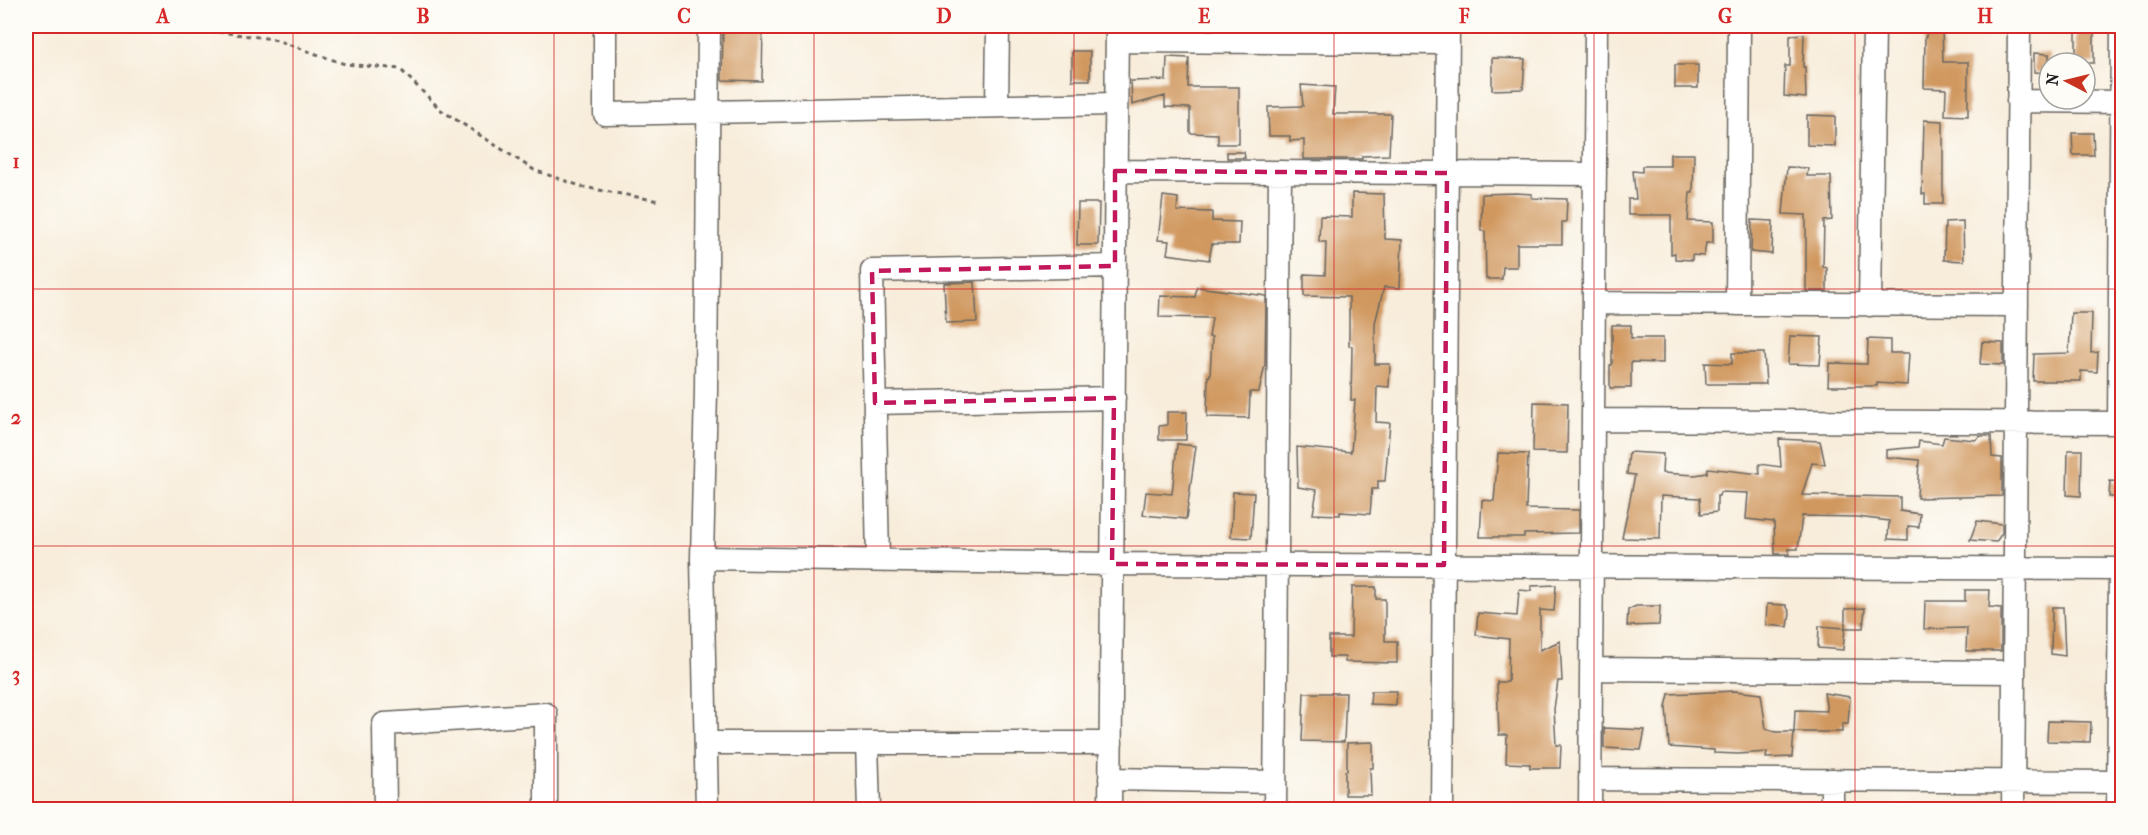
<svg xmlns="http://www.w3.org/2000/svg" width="2148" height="835" font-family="'IM FELL French Canon',serif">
  <rect width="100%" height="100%" fill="#fdfcf7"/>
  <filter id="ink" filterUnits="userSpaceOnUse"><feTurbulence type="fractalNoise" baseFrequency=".0167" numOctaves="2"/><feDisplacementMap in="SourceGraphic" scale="12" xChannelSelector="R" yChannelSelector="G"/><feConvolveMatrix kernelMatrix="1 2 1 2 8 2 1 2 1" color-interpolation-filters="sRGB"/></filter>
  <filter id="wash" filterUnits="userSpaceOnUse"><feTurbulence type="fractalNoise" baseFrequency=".008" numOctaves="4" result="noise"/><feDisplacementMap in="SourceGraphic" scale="24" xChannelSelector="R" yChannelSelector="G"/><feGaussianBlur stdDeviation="1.35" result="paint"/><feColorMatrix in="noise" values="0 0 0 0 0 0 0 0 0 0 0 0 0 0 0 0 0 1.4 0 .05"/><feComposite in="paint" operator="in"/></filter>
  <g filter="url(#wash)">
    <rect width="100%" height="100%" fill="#f8eddb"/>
    <g id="blocks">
      <path fill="#d0985f" d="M723 26H763L762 81 722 80Z
        M1927 26H1942L1943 62H1968V116L1945 115 1946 89 1924 88 1925 37H1926Z
        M2076 26H2094V63H2076Z
        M1804 34 1803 67H1805L1806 98 1784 96 1785 66H1790V35Z
        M1072 51H1090V80H1072Z
        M2034 53 2049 54V73L2034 72Z
        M1167 57 1189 58 1188 87H1239V144H1218V134L1190 133V108L1165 107V96L1132 105 1131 81 1166 80Z
        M1492 58 1525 59 1523 89 1492 90Z
        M1675 65H1698V88H1675Z
        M1301 85 1335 87 1333 114H1391L1389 155 1362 156V159H1304V140L1290 141V136H1269L1268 107 1303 106Z
        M1807 115 1835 116V146L1807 145Z
        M1924 120 1943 121V204H1925V194H1922Z
        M2072 133H2093L2094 155H2073Z
        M1227 152H1244L1245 158H1227Z
        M1670 154H1694L1693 193H1690L1688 221 1713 222V243H1706L1704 256 1692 255V260L1675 259V253L1671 254V215H1628V199H1636L1633 171 1642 172V166H1670Z
        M1787 167 1808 168 1807 176H1831L1832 220 1824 221 1823 267 1827 268V291H1806V215L1783 214Z
        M1352 193 1384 194 1385 239 1402 240 1400 288 1384 287 1375 323V364H1390L1389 387 1377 386 1376 422 1390 423 1385 481H1378V489H1372L1370 514 1340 512V515L1313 514 1317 490 1298 487 1297 447 1351 452 1355 400H1351L1352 346H1349V297L1304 296V274L1325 275 1326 242H1319L1320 216 1352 217Z
        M1516 193 1532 194V198L1567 199 1566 222H1562V244H1517V267H1503L1502 279H1486L1485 231H1481L1482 194Z
        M1163 196 1178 198 1177 211 1212 212V221L1240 222 1239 244H1212L1209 260 1167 254 1169 241 1158 240Z
        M1078 203H1099L1098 245H1077Z
        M1752 220 1773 221 1772 254 1751 252Z
        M1963 221 1964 261 1944 260 1945 222Z
        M975 282 977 322 946 323 944 283Z
        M1197 287 1266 296 1265 365 1259 392H1250L1249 418 1207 417 1208 376H1210L1212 337H1209L1212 318 1159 317 1160 296 1195 297Z
        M2071 313H2092L2091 353 2098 352 2097 372 2081 371V381H2033L2034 354 2069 353Z
        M1612 325H1631V338H1663V363L1631 362V388H1610V365H1612Z
        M1790 336 1822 337 1820 365 1788 364Z
        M1868 339 1890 340V353H1909L1907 385 1877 383V386H1828L1829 363 1867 364Z
        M1982 342 2003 343V365L1980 364Z
        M1732 353H1764L1766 384H1706L1705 363 1732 364Z
        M1534 402 1568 403 1567 453 1533 452Z
        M1167 412H1187L1186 440H1159V426L1167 425Z
        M1981 436H1991L1992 457 2002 458V496L1917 498 1919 460 1886 457V450L1918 447 1919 441 1942 444 1944 437 1975 440Z
        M1779 439 1820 441 1825 464 1812 463 1802 495 1900 497V511L1920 514 1919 527 1908 526V540L1888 539 1889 521 1857 517 1802 516 1798 549H1789V554H1775L1774 522 1746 519 1748 493 1720 492 1719 496H1717V512L1701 514 1700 498 1661 496 1660 539 1622 538 1635 475 1627 474 1629 452 1663 454 1662 473 1695 475 1707 473 1708 468 1760 474 1759 464 1781 467Z
        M1177 444 1196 446 1186 519 1143 515 1146 492 1172 494Z
        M2068 450H2082L2081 496 2067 495Z
        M1498 453 1528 454 1526 509 1579 510V533L1524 534V537H1480L1482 500 1494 501Z
        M2110 481 2122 482V497H2109Z
        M1233 492 1254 493 1251 538 1231 537Z
        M1977 521 2002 524V533L1996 542 1970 540Z
        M1556 585 1554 611 1540 610V650L1560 641 1562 681H1558L1554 709 1556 745H1561L1560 768H1530V764L1506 763 1507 735H1499L1497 682H1508L1509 639 1476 635 1478 613 1517 616 1519 590 1531 591V586Z
        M1352 587H1376V599H1385V641H1397V663L1345 662V657H1329V637H1351Z
        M1965 590H1990L1989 607 2001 608V651H1966L1967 628 1924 629 1925 601H1965Z
        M1767 604 1786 605 1790 613 1788 627 1766 625Z
        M1636 606H1660L1659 625 1627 626 1628 610Z
        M2052 607H2063L2065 656 2051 654Z
        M1865 608 1863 628H1845V609Z
        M1819 626 1845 628 1843 650 1818 648Z
        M1371 691H1397L1396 705 1370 704Z
        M1735 691 1761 694 1766 729 1776 732H1794L1792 757 1766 758 1767 752 1738 754 1714 753V750L1669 747 1666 707 1669 694Z
        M1304 693H1346L1344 742 1302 741Z
        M1824 693 1850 697 1848 724H1842V732H1794L1795 710 1827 711Z
        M2048 721 2091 722 2090 742 2047 741Z
        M1604 728 1645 730 1641 750 1604 748Z
        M1373 742V768H1370L1371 795H1345V771H1347V743Z"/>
    </g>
  </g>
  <g filter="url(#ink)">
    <use href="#blocks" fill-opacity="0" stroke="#69655f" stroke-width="1.5"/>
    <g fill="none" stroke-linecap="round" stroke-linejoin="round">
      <g stroke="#69655f" stroke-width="25">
        <path id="minor" d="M605 26V114L1116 104
          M1117 41 1448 43
          M2018 101 2122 102
          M997 106 998 26
          M1115 171 1595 174
          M1594 303 2017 305
          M1737 304 1739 26
          M1870 305 1874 26
          M875 403 1114 398
          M1593 420 2122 423
          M2119 423 2122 26
          M702 558 1112 564 2122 569
          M878 560 872 271 1115 266
          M1591 669 2014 672
          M707 743H1111
          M867 743 869 810
          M1110 779 1275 782
          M1590 779 2122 782
          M385 810 384 724 546 714V810
          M707 810 702 558 706 391 709 26
          M1110 810 1117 26
          M1275 810 1280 172
          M1442 810 1448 26
          M1590 810 1596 26
          M1832 810V780
          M2013 810 2019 26
          M2118 810 2120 569"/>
      </g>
      <path stroke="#69655f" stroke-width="3" stroke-dasharray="4.5 4.5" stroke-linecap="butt" d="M174 26 273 39 345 64 400 69 441 110 534 170 583 187 659 201"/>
      <use href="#minor" stroke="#fff" stroke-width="22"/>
    </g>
  </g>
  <path fill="none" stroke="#c2185b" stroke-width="4.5" stroke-dasharray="12 8" stroke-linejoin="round" d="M1115 171 1447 173 1444 565 1112 564 1114 398 875 403 872 271 1115 266Z"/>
  <path fill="none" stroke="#d62828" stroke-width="1.5" stroke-opacity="0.55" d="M293 26V810M554 26V810M814 26V810M1074 26V810M1334 26V810M1594 26V810M1855 26V810M26 289H2122M26 546H2122"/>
  <rect width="2148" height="835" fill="none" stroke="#fdfcf7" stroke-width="66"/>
  <g transform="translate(2067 81) rotate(277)"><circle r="28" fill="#fdfcf7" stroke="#a3a29f" stroke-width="1.5"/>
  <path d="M0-4.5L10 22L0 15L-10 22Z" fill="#c8321e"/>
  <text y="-9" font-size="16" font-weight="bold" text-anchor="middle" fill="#1c1c1c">N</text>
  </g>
  <rect x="33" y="33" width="2082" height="769" fill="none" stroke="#d62828" stroke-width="2"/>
  <g font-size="20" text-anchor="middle" font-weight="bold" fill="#d62828">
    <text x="163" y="23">A</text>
    <text x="423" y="23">B</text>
    <text x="684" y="23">C</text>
    <text x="944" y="23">D</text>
    <text x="1204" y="23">E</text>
    <text x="1464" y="23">F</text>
    <text x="1725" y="23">G</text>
    <text x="1985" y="23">H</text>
    <text x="16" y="168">1</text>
    <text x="16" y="424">2</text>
    <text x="16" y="681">3</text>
  </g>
</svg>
